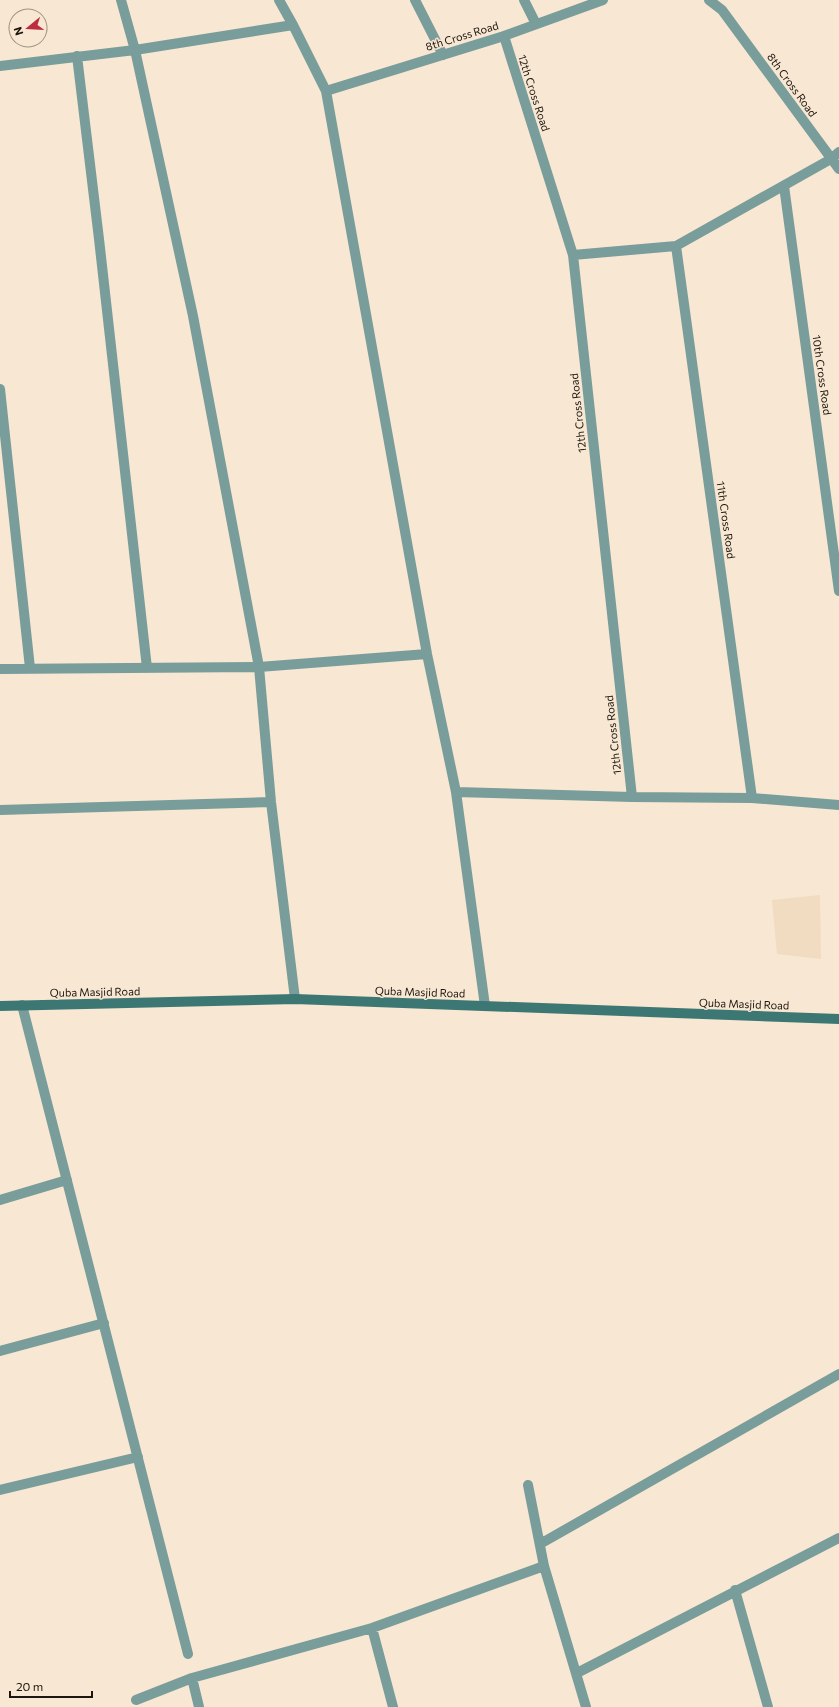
<svg xmlns="http://www.w3.org/2000/svg" width="839" height="1707" font-family="Commissioner,sans-serif">
  <rect width="100%" height="100%" fill="#f8e7d2"/>
  <path fill="#f1dbc1" d="M820 895 821 959 777 954 772 900Z"/>
  <g fill="none" stroke-linecap="round" stroke-linejoin="round">
    <path stroke="#789d9a" stroke-width="10" d="M121 0 135 50 193 316 259 667 271 802 295 999
      M279 0 293 25 326 91 427 654 456 792 485 1006
      M415 0 443 55
      M524 0 536 24
      M709 0 722 10 839 169
      M504 36 573 255 632 797
      M77 56 99 239 147 668
      M0 66 135 50 293 25
      M326 91 504 36 603 0
      M784 186 839 591
      M676 246 752 798
      M573 255 676 246 831 159 839 152
      M0 389 30 668
      M0 669 259 667 427 654
      M456 792 632 797 752 798 839 805
      M0 810 271 802
      M22 1005 188 1654
      M0 1200 67 1180
      M0 1351 104 1323
      M528 1485 544 1566 586 1707
      M0 1490 138 1457
      M540 1544 839 1374
      M735 1590 768 1707
      M372 1628 393 1707
      M577 1673 839 1538
      M192 1678 199 1707
      M136 1700 192 1678 372 1628 544 1566"/>
    <path stroke="#3d7773" stroke-width="10" d="M0 1006 295 999 839 1019"/>
  </g>
  <g text-anchor="middle" stroke-width="3" stroke-linejoin="round" paint-order="stroke">
    <g font-size="11" fill="#1c160e" stroke="#f8e7d2">
      <text transform="translate(462 36) rotate(-17)" y="4">8th Cross Road</text>
      <text transform="translate(792 85) rotate(54)" y="4">8th Cross Road</text>
      <text transform="translate(534 93) rotate(72)" y="4">12th Cross Road</text>
      <text transform="translate(822 375) rotate(82)" y="4">10th Cross Road</text>
      <text transform="translate(578 413) rotate(-96)" y="4">12th Cross Road</text>
      <text transform="translate(726 520) rotate(82)" y="4">11th Cross Road</text>
      <text transform="translate(613 735) rotate(-96)" y="4">12th Cross Road</text>
      <text transform="translate(95 992) rotate(-1)" y="4">Quba Masjid Road</text>
      <text transform="translate(420 992) rotate(2)" y="4">Quba Masjid Road</text>
      <text transform="translate(744 1004) rotate(2)" y="4">Quba Masjid Road</text>
    </g>
  </g>
  <g transform="translate(28 28) rotate(252)"><circle r="19" fill="#f8e7d2" stroke="#a09384"/>
  <path d="M0-3L7 15L0 10L-7 15Z" fill="#be2d3f"/>
  <text y="-6" font-size="11" font-weight="bold" text-anchor="middle" fill="#1c160e">N</text>
  </g>
  <path d="M10 1691v6h82v-6" fill="none" stroke="#1c160e" stroke-width="2"/>
  <text x="16" y="1691" font-size="12" fill="#1c160e" stroke="#f8e7d2" stroke-width="3" paint-order="stroke">20 m</text>
</svg>
